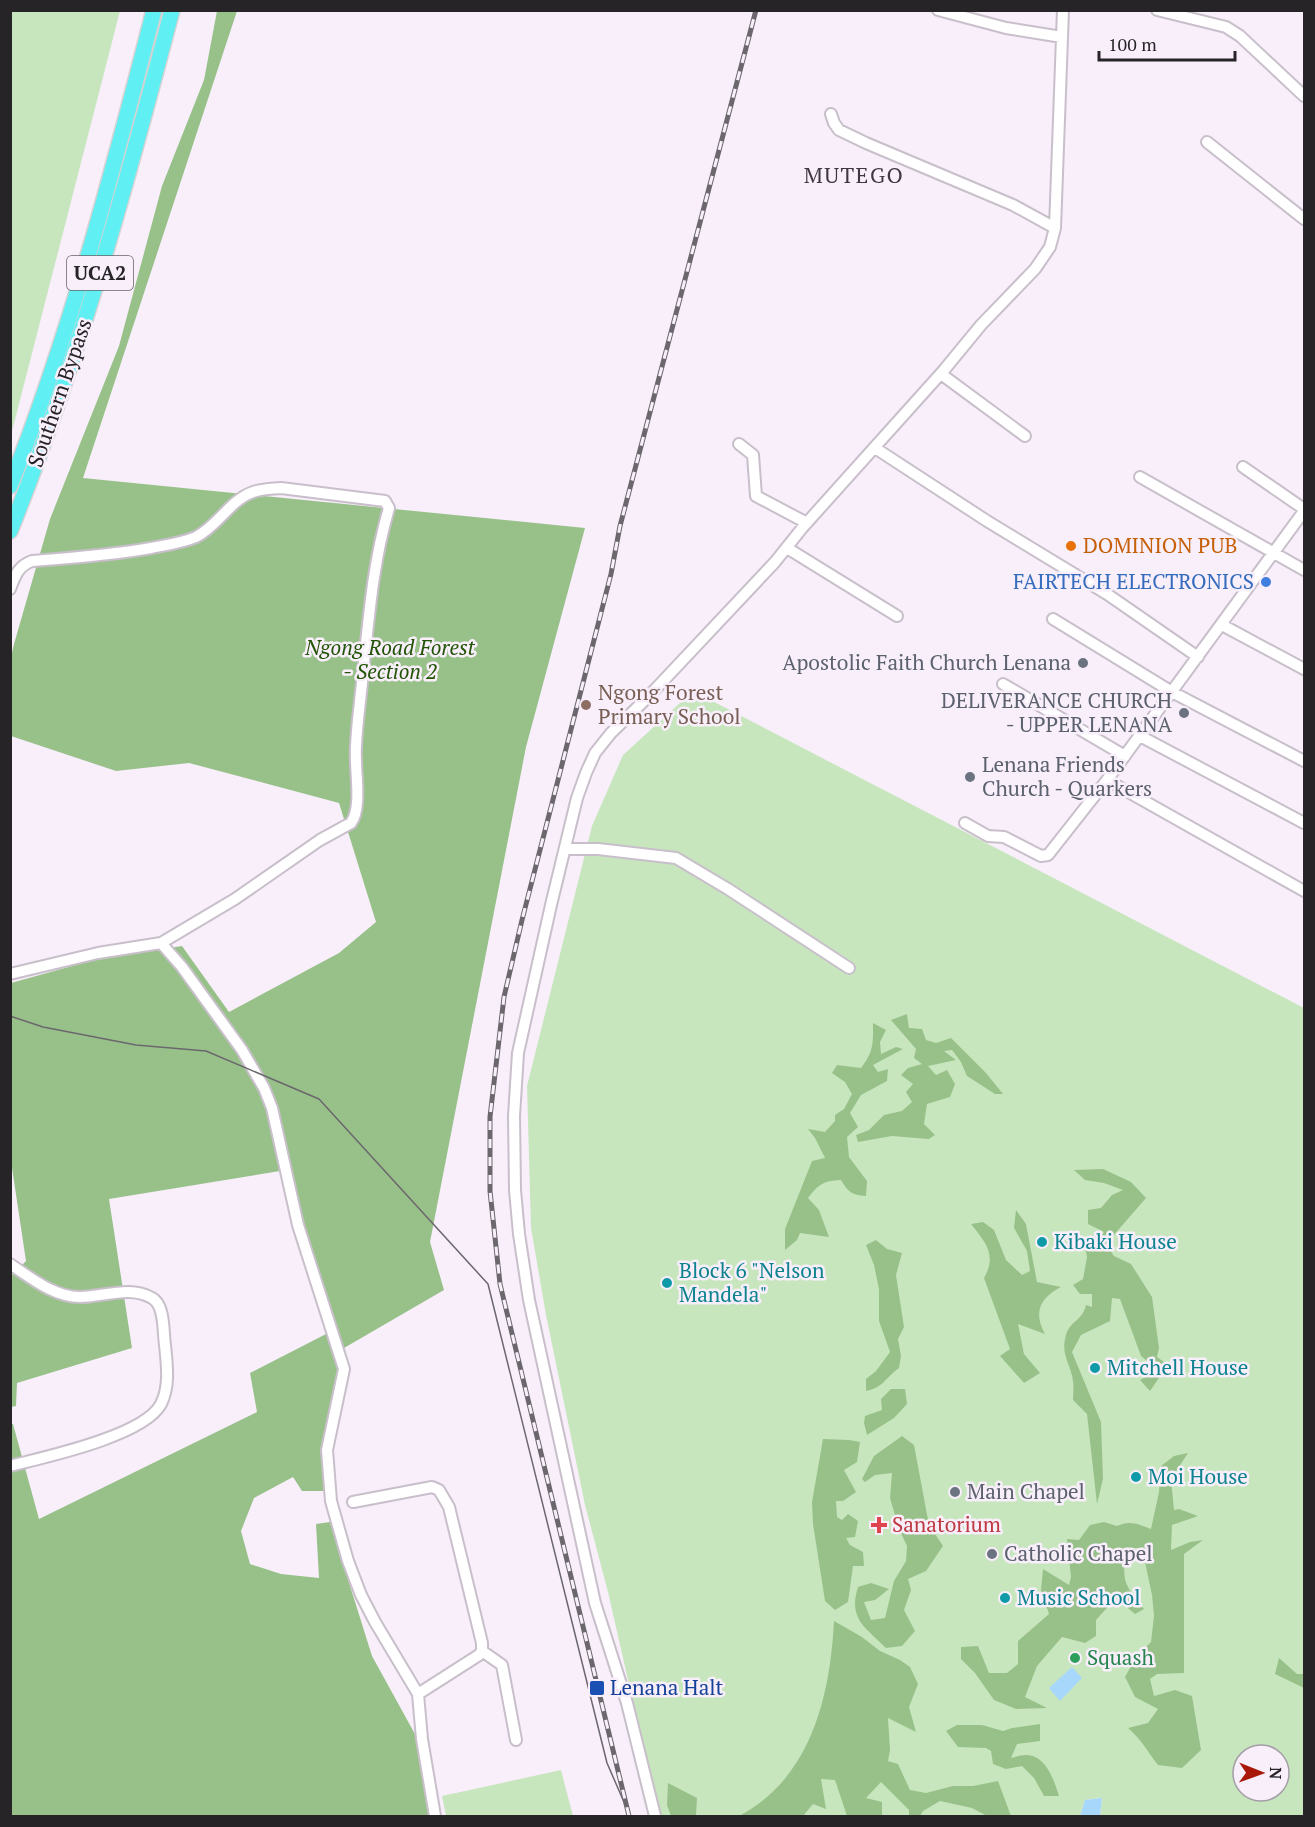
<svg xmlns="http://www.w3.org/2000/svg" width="1315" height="1827" font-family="'PT Serif',serif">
  <rect width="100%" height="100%" fill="#f8effb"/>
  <path fill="#c8e6be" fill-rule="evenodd" d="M11 10 120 11 11 435 10 11Z
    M693 691 1304 1008V1816H1100L1102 1798 1085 1800 1080 1816H659L608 1592 585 1505 546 1315 531 1228 527 1086 592 826 623 755ZM1243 1755H1279V1791H1243Z
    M561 1770 573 1816H446L442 1796Z"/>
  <path fill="#98c18a" d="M217 11H237L83 478 585 528 526 747 430 1242 444 1290 344 1348 322 1446 324 1491H302L293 1477 254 1498 241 1531 250 1564 281 1574 319 1578 316 1524 330 1522 372 1656 432 1765 438 1816H11V1424H13L39 1519 257 1412 250 1373 326 1334 292 1169 109 1199 132 1348 17 1383 16 1406 11 1407V1276L26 1261 11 1161V983L90 961 182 946 229 1012 339 953 376 922 339 803 189 763 116 771 11 736V657L14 644 50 519 119 346 162 186 204 80Z
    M907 1014 909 1028 922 1029 926 1040 936 1043 951 1038 986 1073 1003 1094H995L967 1076 961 1062 952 1050 944 1051 956 1060 928 1066 936 1075 947 1070 955 1084 950 1097 927 1104 924 1124 935 1135 929 1139 892 1136 858 1142 856 1135 869 1130 884 1115 902 1111 912 1102 906 1092 913 1084 901 1075 908 1068 922 1064 914 1058 916 1049 891 1020Z
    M873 1023 886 1030 880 1042 881 1054 896 1047 903 1049 873 1065 878 1072 888 1069 887 1081 861 1095 850 1113 858 1127 847 1137 849 1157 867 1181 866 1196C852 1195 848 1192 841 1180 823 1181 819 1184 808 1198L819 1210 829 1237 800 1233 797 1240 785 1250V1229L812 1161 825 1158 815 1138 808 1129 825 1132 835 1121V1115L844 1109 852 1094 845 1082 832 1073 837 1065 861 1068C874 1051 873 1043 873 1023Z
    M1103 1169 1131 1182 1146 1198 1106 1244 1114 1256 1131 1264 1152 1297 1159 1348 1157 1357 1168 1365 1150 1391 1140 1380 1148 1375 1152 1365 1141 1356 1120 1299 1112 1298 1110 1321 1081 1335 1072 1352 1101 1422 1103 1479 1097 1504 1087 1414 1073 1400C1073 1394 1074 1387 1073 1381 1071 1364 1060 1355 1066 1335 1070 1321 1083 1320 1086 1305L1092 1307V1294H1080L1073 1285 1083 1279 1087 1257 1084 1240H1098L1104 1232 1088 1224V1210L1101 1208 1112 1195 1123 1190 1104 1183 1085 1180 1074 1170Z
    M1016 1210 1026 1224 1037 1282 1061 1287C1040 1298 1033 1312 1045 1334L1018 1324 1024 1354 1040 1373 1024 1383 1000 1356 1010 1349 984 1278C997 1255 986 1243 971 1224L983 1222 994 1230 1006 1260 1022 1275 1030 1271 1027 1251 1014 1228Z
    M876 1240 887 1249 902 1253 896 1275 904 1327 898 1339 901 1356 899 1368C885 1378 883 1388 866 1391V1379L876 1371 890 1352 879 1321V1289L874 1265 866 1245Z
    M891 1389H905L907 1404 894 1418 867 1435 864 1423 865 1416 882 1410 881 1399Z
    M902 1436 914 1445 929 1525 943 1546 926 1571 908 1579 911 1590 904 1610 915 1631 902 1646 886 1648C865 1627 848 1619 858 1587L871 1583 889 1589 875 1600 864 1602 871 1620 885 1618 894 1581 906 1561 907 1546 899 1529 890 1498 892 1473 875 1475 865 1482 862 1479 874 1456Z
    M823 1439 849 1440 860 1442 857 1462 844 1470 856 1492 843 1501H836L837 1517 842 1520 848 1514 858 1521 855 1537 846 1538 850 1545 863 1552 864 1566H853L848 1602 835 1610 825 1601 813 1524 812 1502Z
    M1188 1453 1171 1479 1174 1510 1179 1509 1198 1516 1172 1525 1171 1550 1190 1542 1203 1540 1184 1554V1673L1157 1674 1150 1679 1154 1696 1175 1690 1192 1696 1201 1750 1182 1768 1158 1765C1147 1751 1142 1740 1128 1728L1148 1723 1158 1709 1135 1697 1125 1677 1136 1657 1151 1642 1154 1616 1152 1595 1142 1548H1127C1121 1582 1124 1583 1144 1609L1135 1614 1116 1598 1096 1620V1636L1085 1643 1062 1637 1037 1666 1025 1697 1047 1708 1016 1709 994 1700 975 1673 961 1659V1647L978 1646 989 1673H1007L1018 1664V1641L1049 1614 1041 1590 1043 1569 1069 1585 1071 1577 1067 1539 1079 1540 1090 1525 1104 1522 1117 1526C1130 1520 1138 1524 1151 1529L1159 1492 1161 1466 1174 1456Z
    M834 1621 862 1637 880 1651 900 1660 910 1667 918 1684 909 1707 916 1732 888 1718 890 1750 888 1761 898 1764 910 1790 926 1793 953 1786H973L998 1781 1011 1816H987L972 1808 940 1801 923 1811 920 1816H909V1810L881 1782 866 1798 882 1802V1816H847L835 1780 821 1779 826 1809 813 1804 803 1816H739C811 1778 830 1697 834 1621Z
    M1279 1658 1297 1674H1304V1688L1275 1674Z
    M1040 1724V1741L1017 1744 1011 1758C1015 1757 1021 1755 1026 1755 1046 1755 1054 1780 1059 1796H1044L1034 1778 1022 1766 1006 1769 993 1764 991 1751 986 1748 958 1747 946 1731 957 1725H982L1003 1731 1012 1728Z
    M668 1783 697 1798 696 1816H671L667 1805Z"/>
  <path fill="#a7d8fb" d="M1072 1667 1082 1678 1060 1701 1049 1688Z
    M1102 1798 1100 1816H1080L1085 1800Z"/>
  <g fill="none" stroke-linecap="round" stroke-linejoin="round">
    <g stroke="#c8bfcb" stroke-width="14">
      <path id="minor" d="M938 10 1006 28 1062 37
        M1157 10 1226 27 1240 36 1304 96
        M831 114 834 123 839 130 866 143 1013 205 1055 228
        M1207 142 1304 219
        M941 374 1025 436
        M739 444 753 455 756 496 807 523
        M875 448 987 521 1107 594 1198 657
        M1243 467 1304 509
        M1140 477 1304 570
        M1304 511 1107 780 1304 891
        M787 548 897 616
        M10 589C15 576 18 566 32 561 72 558 112 555 151 548 166 545 182 543 196 537 218 526 230 500 253 492 262 489 271 489 281 488L385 501 389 508C373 562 369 616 363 672 361 697 357 721 356 746 354 767 363 807 351 823L320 840 235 899 161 943
        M1053 619 1172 692 1304 761
        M1222 625 1304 669
        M1003 684 1125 756
        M1140 736 1304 823
        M965 823 988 836 1004 837 1041 856 1048 855 1107 780
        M565 849H598L676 858 728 889 849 968
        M10 974 98 953 161 943 182 967 242 1050 264 1088 272 1108 298 1225 344 1369 327 1450 331 1501 348 1561 361 1595 375 1622 418 1694 422 1739 435 1816
        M10 1264C31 1278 54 1297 80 1297 103 1297 130 1285 152 1298 165 1305 163 1332 165 1345 167 1365 170 1386 161 1404 144 1436 45 1457 10 1466
        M353 1502 432 1487 439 1490 449 1507 482 1643V1651L479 1655 418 1694
        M482 1651 502 1665 516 1740
        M655 1816 627 1703 595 1603 529 1300 519 1234 515 1190 514 1116 518 1053 551 905 577 798 586 773 595 753 611 733 648 697 775 562 803 527 944 370 981 325 1035 269 1050 247 1055 228 1063 10"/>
    </g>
    <g stroke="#d4d3d4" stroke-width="18">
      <path id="highway" d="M10 486C71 332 113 171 154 10
        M10 531C78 362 126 186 172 10"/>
    </g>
    <use href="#minor" stroke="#fff" stroke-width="10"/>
    <use href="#highway" stroke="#60f0f3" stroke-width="15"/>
    <path stroke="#6b676d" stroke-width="1.5" d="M10 1016 43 1027 136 1045 206 1051 319 1099 488 1284 607 1763 627 1809"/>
    <g stroke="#6b676d" stroke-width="5">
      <path id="rail" d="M629 1816 500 1284 490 1191V1117L504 997 522 920 611 574 620 526 756 10"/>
    </g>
    <use href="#rail" stroke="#f8effb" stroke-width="3" stroke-dasharray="9" stroke-linecap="butt"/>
  </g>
  <circle fill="#e8710a" stroke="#f8effb" stroke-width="2" cx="1071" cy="546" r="6"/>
  <circle fill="#3f7fe0" stroke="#f8effb" stroke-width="2" cx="1266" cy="582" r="6"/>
  <g fill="#6b7280" stroke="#f8effb" stroke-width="2">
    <circle cx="1083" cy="663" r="6"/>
    <circle cx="1184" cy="713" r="6"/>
    <circle cx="970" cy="777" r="6"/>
    <circle cx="955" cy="1492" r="6"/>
    <circle cx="992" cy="1554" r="6"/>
  </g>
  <circle fill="#8d6e63" stroke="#f8effb" stroke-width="2" cx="586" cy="705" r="6"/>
  <g fill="#0f9aa8" stroke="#f8effb" stroke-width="2">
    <circle cx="1042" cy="1242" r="6"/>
    <circle cx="667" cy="1283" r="6"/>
    <circle cx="1095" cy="1368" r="6"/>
    <circle cx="1136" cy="1477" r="6"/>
    <circle cx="1005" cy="1598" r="6"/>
  </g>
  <path fill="#e0444e" stroke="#f8effb" stroke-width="2" d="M876 1516h6v6h6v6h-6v6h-6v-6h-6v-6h6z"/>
  <circle fill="#2e9e5b" stroke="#f8effb" stroke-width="2" cx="1075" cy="1658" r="6"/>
  <rect fill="#1a4fb4" stroke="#f8effb" stroke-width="2" x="589" y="1680" width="16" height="16" rx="3"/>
  <g text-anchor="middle" stroke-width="5" stroke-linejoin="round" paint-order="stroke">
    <rect fill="#f8effb" stroke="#666167" stroke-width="1.5" x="67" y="256" width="66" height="34" rx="4.5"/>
    <g font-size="20" font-weight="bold" fill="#272428">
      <text x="100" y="280">UCA2</text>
    </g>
    <g font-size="21" fill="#272428" stroke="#f8effb">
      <text transform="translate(60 393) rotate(-71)" y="7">Southern Bypass</text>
    </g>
    <g font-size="21" fill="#c56008" stroke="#f8effb" text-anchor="start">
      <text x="1083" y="553">DOMINION PUB</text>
    </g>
    <g font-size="21" fill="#366cbe" stroke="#f8effb" text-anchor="end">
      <text x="1254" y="589">FAIRTECH ELECTRONICS</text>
    </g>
    <g font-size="21" font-style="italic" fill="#215405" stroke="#f8effb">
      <text x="390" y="655">Ngong Road Forest<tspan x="390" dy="24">- Section 2</tspan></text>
    </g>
    <g font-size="21" fill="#5b616d" stroke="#f8effb" text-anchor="start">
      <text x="1071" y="670" text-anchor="end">Apostolic Faith Church Lenana</text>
      <text x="1172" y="708" text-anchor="end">DELIVERANCE CHURCH<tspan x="1172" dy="24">- UPPER LENANA</tspan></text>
      <text x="982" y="772">Lenana Friends<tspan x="982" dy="24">Church - Quarkers</tspan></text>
      <text x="967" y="1499">Main Chapel</text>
      <text x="1004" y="1561">Catholic Chapel</text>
    </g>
    <g font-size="21" fill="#785e54" stroke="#f8effb" text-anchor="start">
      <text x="598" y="700">Ngong Forest<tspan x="598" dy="24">Primary School</tspan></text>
    </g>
    <g font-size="21" fill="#0d838f" stroke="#f8effb" text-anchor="start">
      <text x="1054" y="1249">Kibaki House</text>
      <text x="679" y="1278">Block 6 "Nelson<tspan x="679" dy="24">Mandela"</tspan></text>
      <text x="1107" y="1375">Mitchell House</text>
      <text x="1148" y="1484">Moi House</text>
      <text x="1017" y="1605">Music School</text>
    </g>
    <g font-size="21" fill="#be3a42" stroke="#f8effb" text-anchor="start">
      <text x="892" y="1532">Sanatorium</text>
    </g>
    <g font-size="21" fill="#27864d" stroke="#f8effb" text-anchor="start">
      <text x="1087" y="1665">Squash</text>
    </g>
    <g font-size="21" fill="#164399" stroke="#f8effb" text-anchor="start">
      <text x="610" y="1695">Lenana Halt</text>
    </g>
    <g font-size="22" letter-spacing="1.5" fill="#3f3841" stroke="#f8effb">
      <text x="854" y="183">MUTEGO</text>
    </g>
  </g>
  <rect width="1315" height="1827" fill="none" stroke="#272428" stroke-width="24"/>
  <g transform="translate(1261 1773) rotate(91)"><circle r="28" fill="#f8effb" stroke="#a49ea7" stroke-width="1.5"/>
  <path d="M0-4.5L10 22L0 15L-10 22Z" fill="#a81708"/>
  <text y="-9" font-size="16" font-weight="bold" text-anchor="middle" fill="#272428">N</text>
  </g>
  <path d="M1099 51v9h136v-9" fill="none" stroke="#272428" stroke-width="3"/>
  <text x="1108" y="51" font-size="18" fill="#272428" stroke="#f8effb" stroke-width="4.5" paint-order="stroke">100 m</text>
</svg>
